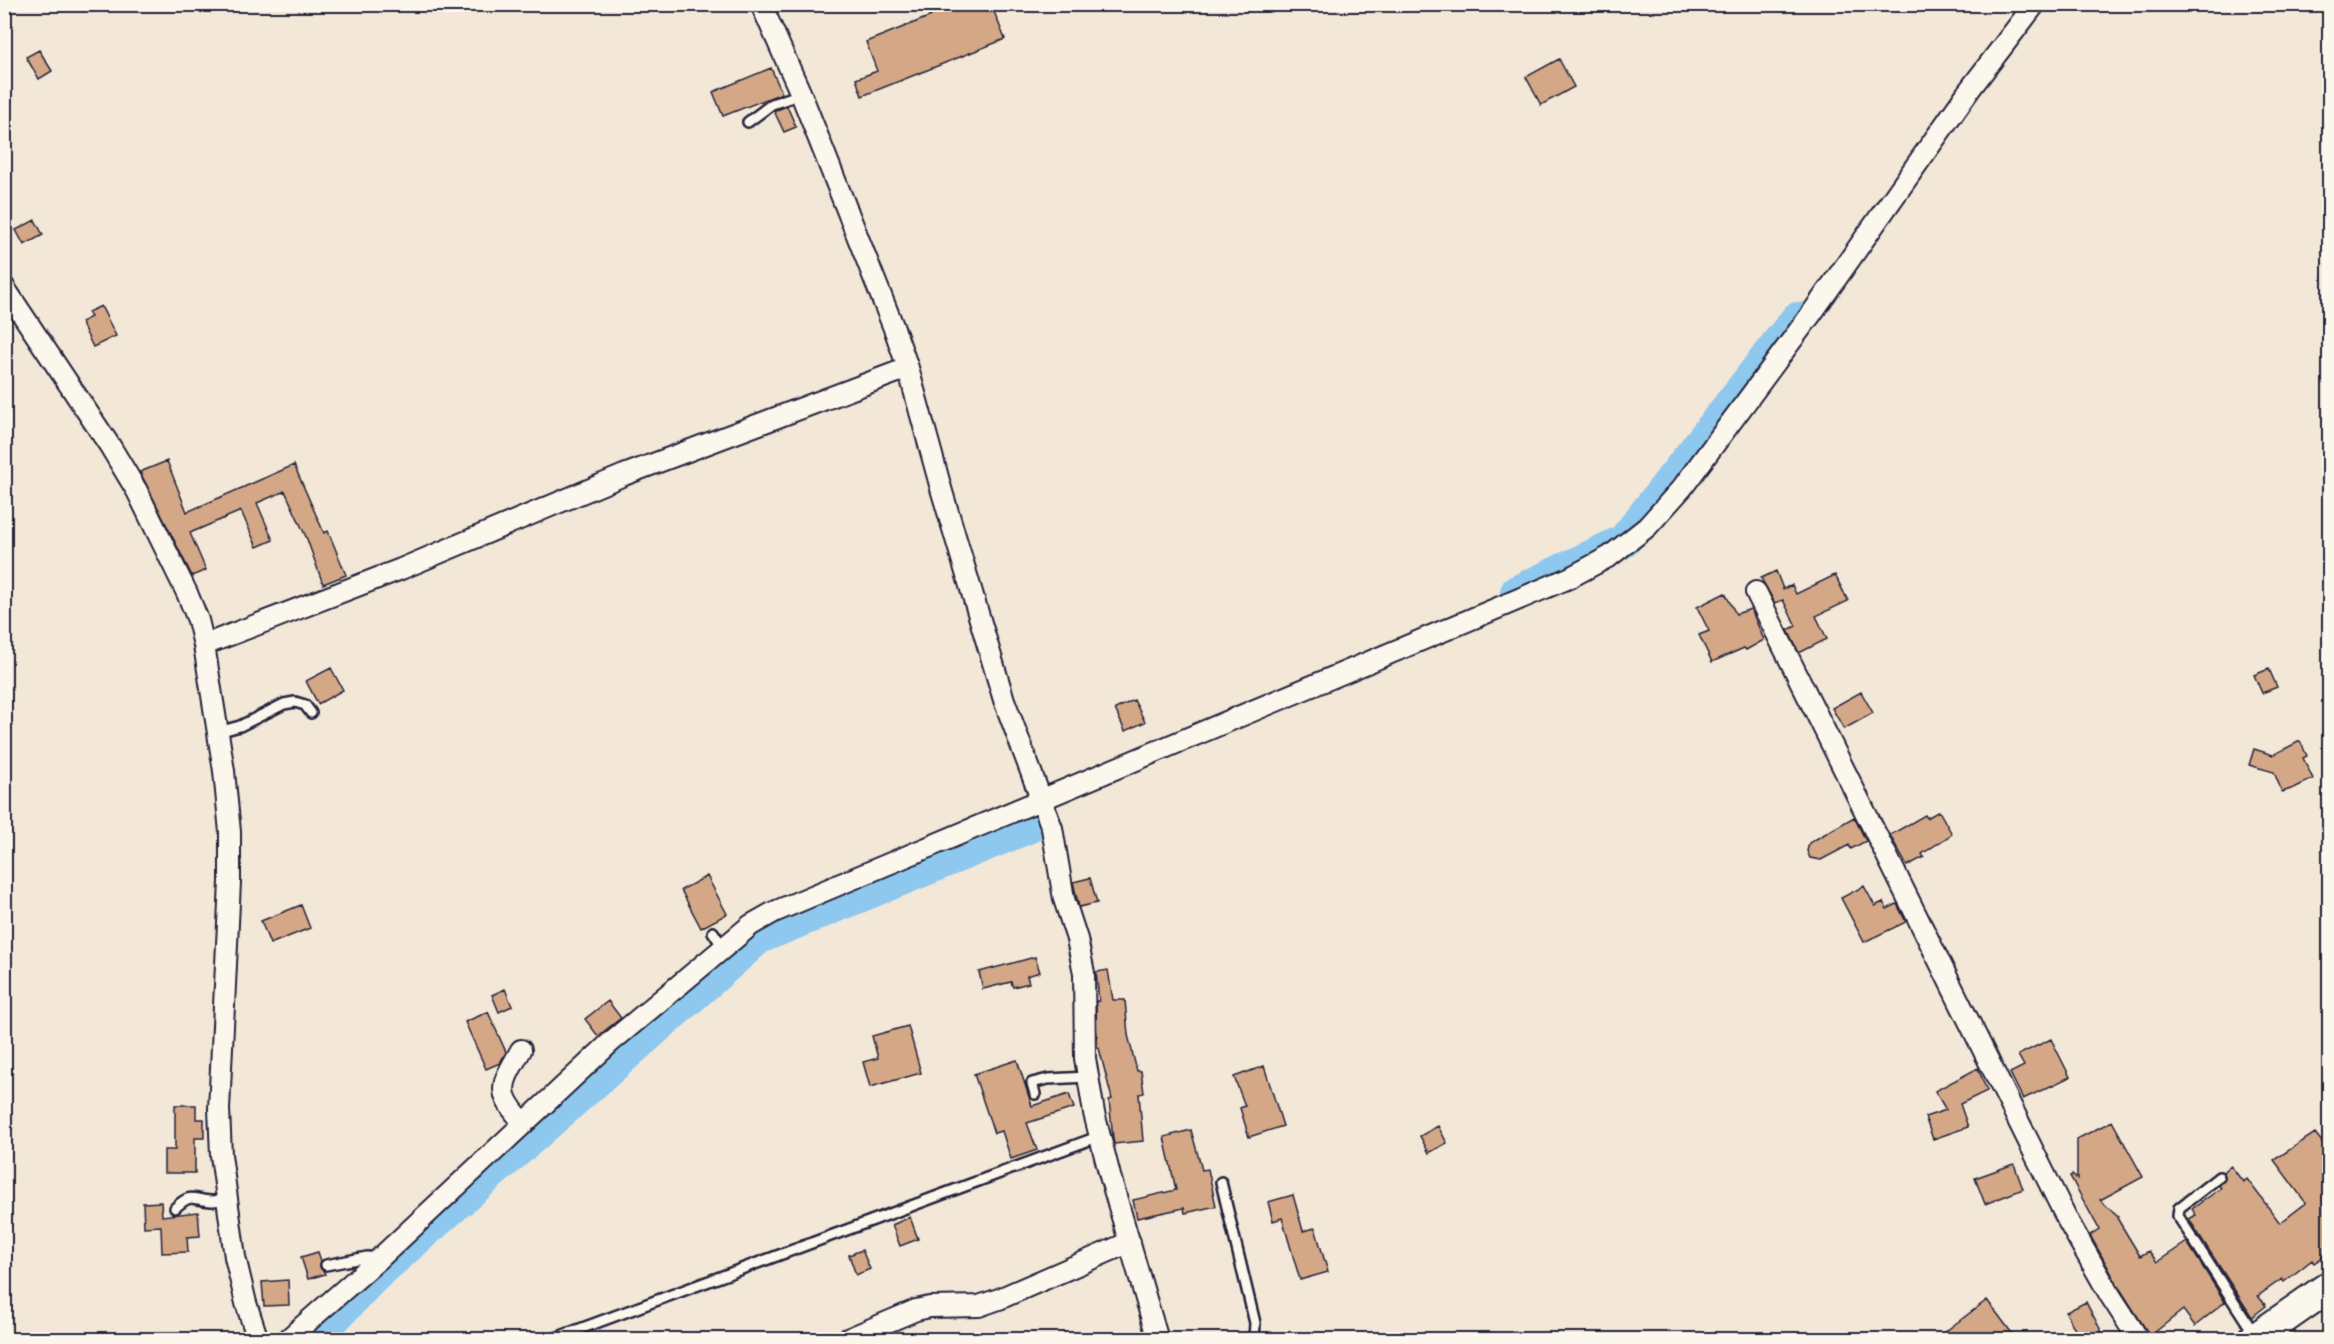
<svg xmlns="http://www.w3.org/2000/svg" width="2334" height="1344" font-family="'Balsamiq Sans',sans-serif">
  <rect width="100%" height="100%" fill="#f3e7d8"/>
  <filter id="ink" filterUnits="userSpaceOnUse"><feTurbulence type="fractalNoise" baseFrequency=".0167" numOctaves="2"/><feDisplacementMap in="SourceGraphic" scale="12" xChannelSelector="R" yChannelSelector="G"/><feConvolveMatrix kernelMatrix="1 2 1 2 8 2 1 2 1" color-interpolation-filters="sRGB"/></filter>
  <g filter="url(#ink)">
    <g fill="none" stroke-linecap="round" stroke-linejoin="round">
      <path stroke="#8ec8ee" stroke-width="34" d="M1517 592 1624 541 1797 319
        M313 1340 373 1277 759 937 1030 826"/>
    </g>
    <path fill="#d4a786" stroke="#22223b" stroke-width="1.5" d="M941 4H991L1005 39 862 96 856 79 877 71 866 42 931 16 928 10Z
      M39 50 52 71 39 79 26 57Z
      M1559 59 1574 87 1541 105 1526 77Z
      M771 68 782 93 723 116 713 92Z
      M787 106 796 127 784 132 774 111Z
      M35 220 43 235 24 245 16 230Z
      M101 306 116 336 93 347 81 322 91 317 88 312Z
      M167 461 187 512 294 465 324 533 328 531 346 575 323 584 307 539 285 491 257 503 273 540 257 547 241 511 190 533 206 570 192 576 140 472Z
      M1776 571 1783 589 1792 585 1796 594 1835 575 1848 601 1816 616 1827 639 1799 653 1788 630 1796 626 1783 600 1775 603 1761 578Z
      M1725 593 1736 614 1751 609 1764 640 1746 650 1744 648 1712 662 1699 635 1709 631 1697 607Z
      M331 668 343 690 318 704 306 681Z
      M2269 669 2277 687 2262 693 2254 675Z
      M1861 692 1873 713 1844 729 1832 708Z
      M1134 700 1145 722 1125 731 1115 709Z
      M2300 741 2307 756 2303 758 2313 779 2294 788 2282 792 2274 772 2249 765 2254 749 2273 755Z
      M1939 811 1952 834 1922 854 1924 857 1907 866 1890 835 1925 815 1927 818Z
      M1854 817 1866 841 1851 849 1849 845 1821 860 1810 858 1807 851 1809 843Z
      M707 876 727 914 701 928 681 890Z
      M1090 878 1097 903 1079 907 1073 882Z
      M1864 886 1875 906 1883 902 1887 909 1897 904 1906 922 1864 942 1841 898Z
      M301 905 310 928 270 944 261 921Z
      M1035 957 1040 972 1027 976 1029 983 1013 987 1011 982 983 989 979 972Z
      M1108 970 1113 1000H1125L1128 1035 1137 1071H1141L1144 1093 1139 1094 1143 1141 1114 1144 1113 1138 1109 1100 1112 1099 1099 1048H1097L1096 1001H1099L1096 972Z
      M505 989 512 1006 499 1012 492 995Z
      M608 1001 621 1018 598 1036 585 1019Z
      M488 1012 506 1052 500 1063 486 1069 465 1022Z
      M908 1026 921 1073 870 1087 863 1062 878 1058 872 1036Z
      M2051 1039 2070 1077 2023 1099 2010 1073 2024 1066 2018 1055Z
      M1017 1060 1032 1106 1069 1094 1074 1108 1027 1123 1037 1150 1011 1159 1002 1131 994 1133 974 1074Z
      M1264 1066 1283 1126 1249 1137 1240 1108 1245 1106 1234 1077Z
      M1978 1068 1987 1091 1960 1104 1968 1127 1933 1139 1925 1117 1946 1110 1935 1091Z
      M175 1105H196V1119H204V1138H195V1173H164V1150H175Z
      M2112 1121 2143 1177 2100 1200 2118 1217 2117 1218 2140 1256 2149 1251 2157 1262 2187 1242 2225 1302 2195 1326 2183 1310 2150 1336 2120 1289 2090 1235 2099 1229 2070 1176 2072 1175 2077 1179V1139Z
      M1438 1126 1447 1143 1429 1153 1420 1136Z
      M1191 1130 1202 1170 1208 1169 1216 1206 1185 1213 1184 1208 1137 1218 1133 1200 1176 1190 1164 1137Z
      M2315 1133 2330 1152V1252L2314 1263 2312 1260 2284 1282 2282 1279 2258 1296 2266 1306 2252 1317 2189 1219 2196 1215 2192 1209 2221 1188 2219 1186 2225 1179 2223 1172 2231 1166 2243 1182 2247 1179 2280 1223 2306 1203 2274 1160Z
      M2014 1164 2023 1189 1985 1204 1975 1178Z
      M1293 1195 1303 1231 1315 1228 1328 1272 1300 1280 1282 1218 1273 1221 1268 1202Z
      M161 1202 162 1216 198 1212 200 1236 187 1237 188 1252 162 1253 161 1226 144 1227 143 1203Z
      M910 1217 918 1239 900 1246 892 1225Z
      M862 1250 870 1269 856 1275 849 1255Z
      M318 1252 321 1261 320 1267 325 1274 308 1279 301 1257Z
      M288 1280 289 1305 264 1306 262 1282Z
      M1987 1300 2017 1340H1934Z
      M2086 1302 2106 1340H2080L2066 1312Z"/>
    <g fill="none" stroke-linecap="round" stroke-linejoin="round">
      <g stroke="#22223b" stroke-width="14">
        <path id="lane" d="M748 122 772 104 801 94
          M218 732 240 726 284 704 295 702 305 705 311 713
          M713 932 723 947
          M1035 1094 1032 1083 1048 1079 1088 1077
          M2219 1177 2179 1208 2178 1216 2255 1335
          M1221 1182 1255 1323 1254 1340
          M175 1208C192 1192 192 1200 211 1201 216 1201 221 1200 226 1199
          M326 1265 367 1257 376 1258
          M550 1340 1100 1136"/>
      </g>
      <g stroke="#22223b" stroke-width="24">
        <path id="street" d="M761 4 801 94 895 331 908 368 942 492 1004 700 1052 828 1064 899 1077 939 1084 973 1085 1058 1094 1113 1110 1176 1158 1340
          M4 287 110 446 137 491 187 593 198 620 204 645 224 771 230 832V882L219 1109 221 1155 235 1257 246 1303 258 1340
          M1756 592 2068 1221 2110 1295 2139 1340
          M204 645 401 569 624 475 908 368
          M521 1050C502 1084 494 1091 524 1123
          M287 1340 379 1259 612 1041 751 925 774 912 1569 578 1610 556 1647 527 1682 488 1812 313 1970 89 2035 4
          M845 1340 916 1310 930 1307 979 1306 999 1299 1130 1242"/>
      </g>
      <g stroke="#22223b" stroke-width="34">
        <path id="primary" d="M2253 1340 2330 1286"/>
      </g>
      <use href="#lane" stroke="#fbf7ec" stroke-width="9"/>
      <use href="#street" stroke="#fbf7ec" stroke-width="20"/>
      <use href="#primary" stroke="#fbf7ec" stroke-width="30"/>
    </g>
  </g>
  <rect width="2334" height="1344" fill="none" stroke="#fbf7ec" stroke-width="24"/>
  <rect x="12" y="12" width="2310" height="1320" fill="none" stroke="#22223b" stroke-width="2" filter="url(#ink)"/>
</svg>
